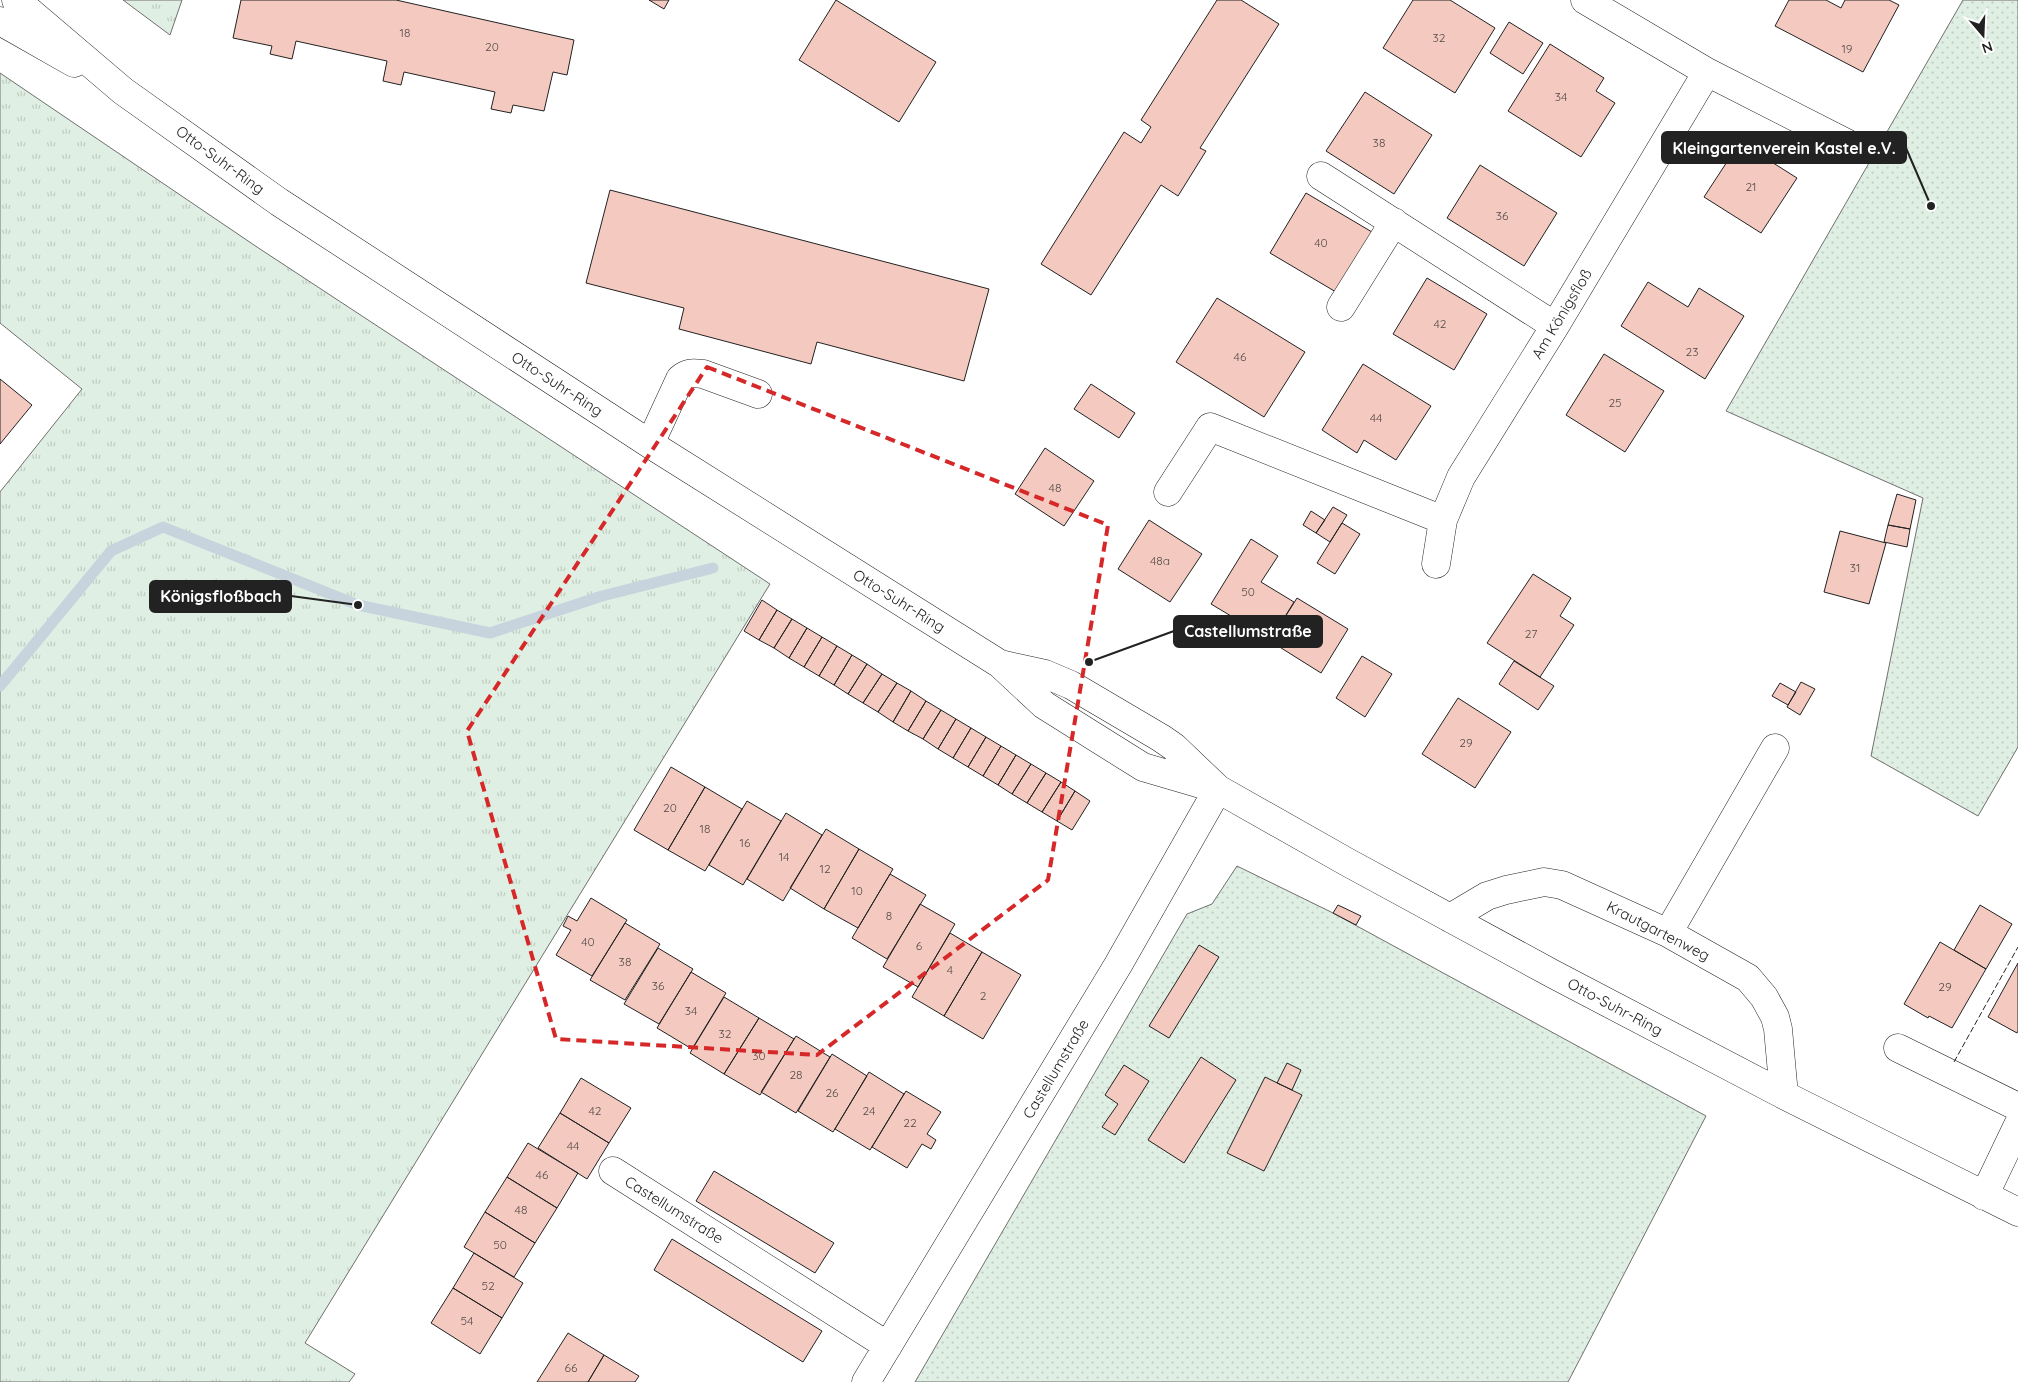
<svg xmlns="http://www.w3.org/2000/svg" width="2018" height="1382" font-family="Quicksand,sans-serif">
  <defs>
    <pattern id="grass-dots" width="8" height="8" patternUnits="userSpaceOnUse" patternTransform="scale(1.25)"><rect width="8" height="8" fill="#e0efe3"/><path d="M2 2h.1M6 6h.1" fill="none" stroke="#c0cdc2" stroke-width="1.8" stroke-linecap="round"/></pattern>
    <pattern id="park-tufts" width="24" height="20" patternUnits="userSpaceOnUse" patternTransform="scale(1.25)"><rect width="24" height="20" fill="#e0efe3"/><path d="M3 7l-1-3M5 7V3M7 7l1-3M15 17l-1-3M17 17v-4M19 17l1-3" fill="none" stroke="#c0cdc2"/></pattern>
  </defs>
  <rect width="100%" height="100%" fill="#fff"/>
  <path fill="url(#grass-dots)" stroke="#6f6f6f" d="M1963 0H2018V747L1978 816 1871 756 1923 498 1726 411Z
    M1237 866 1333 913 1706 1116 1568 1382H915L1187 914 1212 904Z"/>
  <path fill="url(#park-tufts)" stroke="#6f6f6f" d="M123 0H182L170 35Z
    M0 73 257 247 770 584 305 1343 355 1374 349 1382H0V492L82 389 0 323Z"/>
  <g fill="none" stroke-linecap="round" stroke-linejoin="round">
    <path stroke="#c7d3dd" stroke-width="11" d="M0 686 111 551 163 527 358 605 490 633 602 596 713 568"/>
  </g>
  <path fill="#f3c9c0" stroke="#222" d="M241 0H396L574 40 567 75 553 72 544 111 513 105 511 113 491 109 495 92 404 72 401 85 383 81 387 61 296 41 292 59 270 54 272 46 233 38Z
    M649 0H669L664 9Z
    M836 0 936 62 899 122 799 60Z
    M1217 0H1241L1279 24 1200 148 1206 151 1178 196 1161 185 1091 295 1041 264 1124 132 1141 143 1151 127 1141 120Z
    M1413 0H1450L1495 28 1455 93 1383 48Z
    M1789 0H1826L1841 8 1845 0H1889L1899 5 1863 72 1775 26Z
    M1509 22 1543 43 1523 74 1490 53Z
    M1550 44 1604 78 1596 91 1615 103 1581 157 1508 111Z
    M1365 92 1432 135 1394 194 1326 151Z
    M1740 142 1797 178 1761 233 1704 197Z
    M1480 165 1557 213 1524 266 1447 218Z
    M610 190 989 289 964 381 817 342 811 364 679 329 684 308 586 283Z
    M1306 193 1372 232 1336 292 1270 253Z
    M1427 278 1487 314 1454 370 1393 334Z
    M1648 282 1688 307 1699 288 1744 316 1705 379 1621 326Z
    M1217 298 1305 352 1264 417 1176 362Z
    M1604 354 1664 391 1625 452 1566 415Z
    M1363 364 1431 406 1396 460 1364 440 1357 453 1322 430Z
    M0 379 32 405 0 444Z
    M1091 384 1135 413 1119 438 1074 409Z
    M1045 448 1094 481 1064 526 1015 494Z
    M1897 494 1916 500 1910 529 1888 525Z
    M1333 507 1347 515 1330 542 1316 533Z
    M1311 511 1325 520 1316 533 1303 525Z
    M1149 520 1202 554 1170 602 1118 569Z
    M1342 523 1360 534 1335 574 1317 563Z
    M1888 525 1910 529 1907 547 1884 542Z
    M1840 531 1886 543 1869 604 1824 592Z
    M1251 539 1278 556 1261 582 1294 602 1268 644 1234 623 1236 619 1211 604Z
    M1533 574 1571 598 1560 616 1574 625 1540 677 1487 643Z
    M1297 598 1348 629 1321 673 1270 641Z
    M762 600 777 610 759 640 744 631Z
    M777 610 792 619 774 648 759 640Z
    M792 619 807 628 789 658 774 648Z
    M807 628 822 637 804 667 789 658Z
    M822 637 837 646 819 676 804 667Z
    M837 646 852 655 834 685 819 676Z
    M852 655 867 664 848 694 834 685Z
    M1362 656 1392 674 1365 717 1336 698Z
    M1514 661 1554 686 1538 710 1499 684Z
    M867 664 882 674 863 703 848 694Z
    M882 674 897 683 878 712 863 703Z
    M1801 682 1815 689 1800 715 1787 707Z
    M897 683 911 691 893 722 878 712Z
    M1780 683 1796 692 1788 705 1772 696Z
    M911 691 926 701 908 731 893 722Z
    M1458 698 1511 732 1475 788 1422 754Z
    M926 701 941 710 923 739 908 731Z
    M941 710 956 719 938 749 923 739Z
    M956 719 971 728 953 758 938 749Z
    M971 728 986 737 968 767 953 758Z
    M986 737 1001 746 983 776 968 767Z
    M1001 746 1016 755 998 785 983 776Z
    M1016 755 1031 764 1012 794 998 785Z
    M1031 764 1046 773 1027 803 1012 794Z
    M671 767 705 787 668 850 634 830Z
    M1046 773 1061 782 1042 812 1027 803Z
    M1061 782 1075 791 1057 821 1042 812Z
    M705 787 742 809 705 871 668 850Z
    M1075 791 1090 801 1072 830 1057 821Z
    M747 801 781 821 743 885 709 865Z
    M786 813 822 835 783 901 747 879Z
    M826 829 859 849 824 909 790 888Z
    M859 849 893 869 858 928 824 909Z
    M890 874 926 895 887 959 852 938Z
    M591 898 627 920 592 976 556 955 571 930 563 926 568 916 577 921Z
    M920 904 955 924 918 987 883 967Z
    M1338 905 1361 916 1356 925 1333 913Z
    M1980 905 2012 924 1986 969 1954 950Z
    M625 923 660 944 625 1000 590 980Z
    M950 933 982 952 944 1016 912 997Z
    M1940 942 1986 969 1952 1028 1929 1016 1928 1018 1904 1004Z
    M1199 945 1219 957 1169 1038 1149 1026Z
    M658 948 693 969 659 1024 624 1004Z
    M982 952 1021 975 983 1039 944 1016Z
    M2018 963V1031L2017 1033 1988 1017Z
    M691 972 726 993 692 1049 657 1028Z
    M724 997 759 1018 724 1074 690 1053Z
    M759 1018 794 1039 760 1095 724 1074Z
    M796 1036 830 1057 796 1113 761 1092Z
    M832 1054 867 1076 833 1132 798 1111Z
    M1201 1057 1236 1080 1184 1163 1148 1140Z
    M1287 1063 1301 1070 1292 1090 1277 1083Z
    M1124 1065 1149 1081 1115 1135 1102 1127 1118 1104 1105 1095Z
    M869 1072 904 1094 870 1150 835 1129Z
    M1265 1077 1302 1095 1264 1171 1227 1153Z
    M581 1078 631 1108 609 1143 560 1113Z
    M906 1091 941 1112 927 1134 936 1140 931 1149 922 1144 907 1168 872 1147Z
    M560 1113 609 1143 587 1179 538 1148Z
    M528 1143 578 1173 557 1208 507 1177Z
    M714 1171 834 1243 815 1273 696 1201Z
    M507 1177 557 1208 535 1243 485 1212Z
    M485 1212 535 1243 514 1277 464 1247Z
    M672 1239 822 1331 803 1362 654 1270Z
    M474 1253 523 1283 502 1318 453 1288Z
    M453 1288 502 1318 480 1354 431 1323Z
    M568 1333 604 1355 588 1382H537Z
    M604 1355 639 1376 635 1382H588Z"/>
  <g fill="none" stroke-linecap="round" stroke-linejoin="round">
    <g stroke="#222" stroke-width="29">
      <path id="minor" d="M16 0 123 91 279 202 650 444 1000 664 1044 705 1143 767 1218 789
        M0 21 74 63
        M1707 72 1858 149
        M1321 176 1555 326
        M1341 307 1394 222
        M650 444 680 379C688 372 693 373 703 374L758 394
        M1168 492 1210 427 1443 520
        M1436 564 1443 520 1461 477 1555 326 1707 72 1585 0
        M1000 664 1045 674 1071 685 1161 738 1174 747 1218 789 1347 862 1553 974 1784 1095 2018 1212
        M1450 918 1487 896 1506 890 1544 882 1562 885 1668 933 1748 978 1764 997 1775 1017 1778 1029 1784 1095
        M1668 933 1775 748
        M1898 1048 2018 1107
        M613 1171 888 1346
        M1984 1196 2018 1125
        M866 1382 1118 965 1218 789"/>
    </g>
    <use href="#minor" stroke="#fff" stroke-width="28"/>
    <path stroke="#222" stroke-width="1" stroke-dasharray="6 2.5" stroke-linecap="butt" d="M1954 1062 2018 947"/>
  </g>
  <path fill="none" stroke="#d62828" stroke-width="4" stroke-dasharray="10 6" stroke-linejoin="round" d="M707 367 1108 525 1048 880 817 1055 556 1039 467 731Z"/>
  <g text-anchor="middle" stroke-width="4" stroke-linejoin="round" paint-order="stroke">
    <g font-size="12" fill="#564c4a">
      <text x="405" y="37">18</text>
      <text x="1439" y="42">32</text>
      <text x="492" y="51">20</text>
      <text x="1847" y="53">19</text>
      <text x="1561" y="101">34</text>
      <text x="1379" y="147">38</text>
      <text x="1751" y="191">21</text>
      <text x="1502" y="220">36</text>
      <text x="1321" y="247">40</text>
      <text x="1440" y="328">42</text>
      <text x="1692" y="356">23</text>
      <text x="1240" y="361">46</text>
      <text x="1615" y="407">25</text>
      <text x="1376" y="422">44</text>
      <text x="1055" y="492">48</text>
      <text x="1160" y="565">48a</text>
      <text x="1855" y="572">31</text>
      <text x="1248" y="596">50</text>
      <text x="1531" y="638">27</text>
      <text x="1466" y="747">29</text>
      <text x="670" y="812">20</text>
      <text x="705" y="833">18</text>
      <text x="745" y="847">16</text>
      <text x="784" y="861">14</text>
      <text x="825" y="873">12</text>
      <text x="857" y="895">10</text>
      <text x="889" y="920">8</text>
      <text x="588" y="946">40</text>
      <text x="919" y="950">6</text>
      <text x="625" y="966">38</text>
      <text x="950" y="974">4</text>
      <text x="658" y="990">36</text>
      <text x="1945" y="991">29</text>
      <text x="983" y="1000">2</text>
      <text x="691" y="1015">34</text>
      <text x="725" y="1038">32</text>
      <text x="759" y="1060">30</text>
      <text x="796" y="1079">28</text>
      <text x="832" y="1097">26</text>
      <text x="595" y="1115">42</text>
      <text x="869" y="1115">24</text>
      <text x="910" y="1127">22</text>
      <text x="573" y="1150">44</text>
      <text x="542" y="1179">46</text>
      <text x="521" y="1214">48</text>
      <text x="500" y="1249">50</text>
      <text x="488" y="1290">52</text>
      <text x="467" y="1325">54</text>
      <text x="571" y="1372">66</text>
    </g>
    <g font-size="15" fill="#222" stroke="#fff">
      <text transform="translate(220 160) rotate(36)" y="5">Otto-Suhr-Ring</text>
      <text transform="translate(1562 314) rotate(-59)" y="5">Am Königsfloß</text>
      <text transform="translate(557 384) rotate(33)" y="5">Otto-Suhr-Ring</text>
      <text transform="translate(899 601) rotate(32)" y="5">Otto-Suhr-Ring</text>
      <text transform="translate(1658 931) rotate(27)" y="5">Krautgartenweg</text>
      <text transform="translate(1615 1007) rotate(28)" y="5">Otto-Suhr-Ring</text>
      <text transform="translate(1056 1069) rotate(-59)" y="5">Castellumstraße</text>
      <text transform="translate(674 1210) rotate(32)" y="5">Castellumstraße</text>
    </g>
  </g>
  <path fill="none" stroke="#222" stroke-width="2" d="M1931 206L1906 148M358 605L291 596M1089 662L1174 631"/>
  <g fill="#222" stroke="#fff" stroke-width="2">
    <circle cx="1931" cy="206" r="5"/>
    <circle cx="358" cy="605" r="5"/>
    <circle cx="1089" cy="662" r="5"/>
  </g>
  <g fill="#222" stroke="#222" stroke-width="2">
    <rect x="1662" y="132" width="244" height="31" rx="5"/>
    <rect x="150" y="581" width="141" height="31" rx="5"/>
    <rect x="1174" y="616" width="148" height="31" rx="5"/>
  </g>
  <g font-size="16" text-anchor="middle" font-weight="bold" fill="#fff">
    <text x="1784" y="154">Kleingartenverein Kastel e.V.</text>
    <text x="221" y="602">Königsfloßbach</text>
    <text x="1248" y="637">Castellumstraße</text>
  </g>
  <g transform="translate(1983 35) rotate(161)" stroke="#ffffff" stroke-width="4" paint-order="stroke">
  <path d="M0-4L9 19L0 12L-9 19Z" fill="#222222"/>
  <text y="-8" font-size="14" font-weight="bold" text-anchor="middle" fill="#222222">N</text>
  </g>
</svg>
